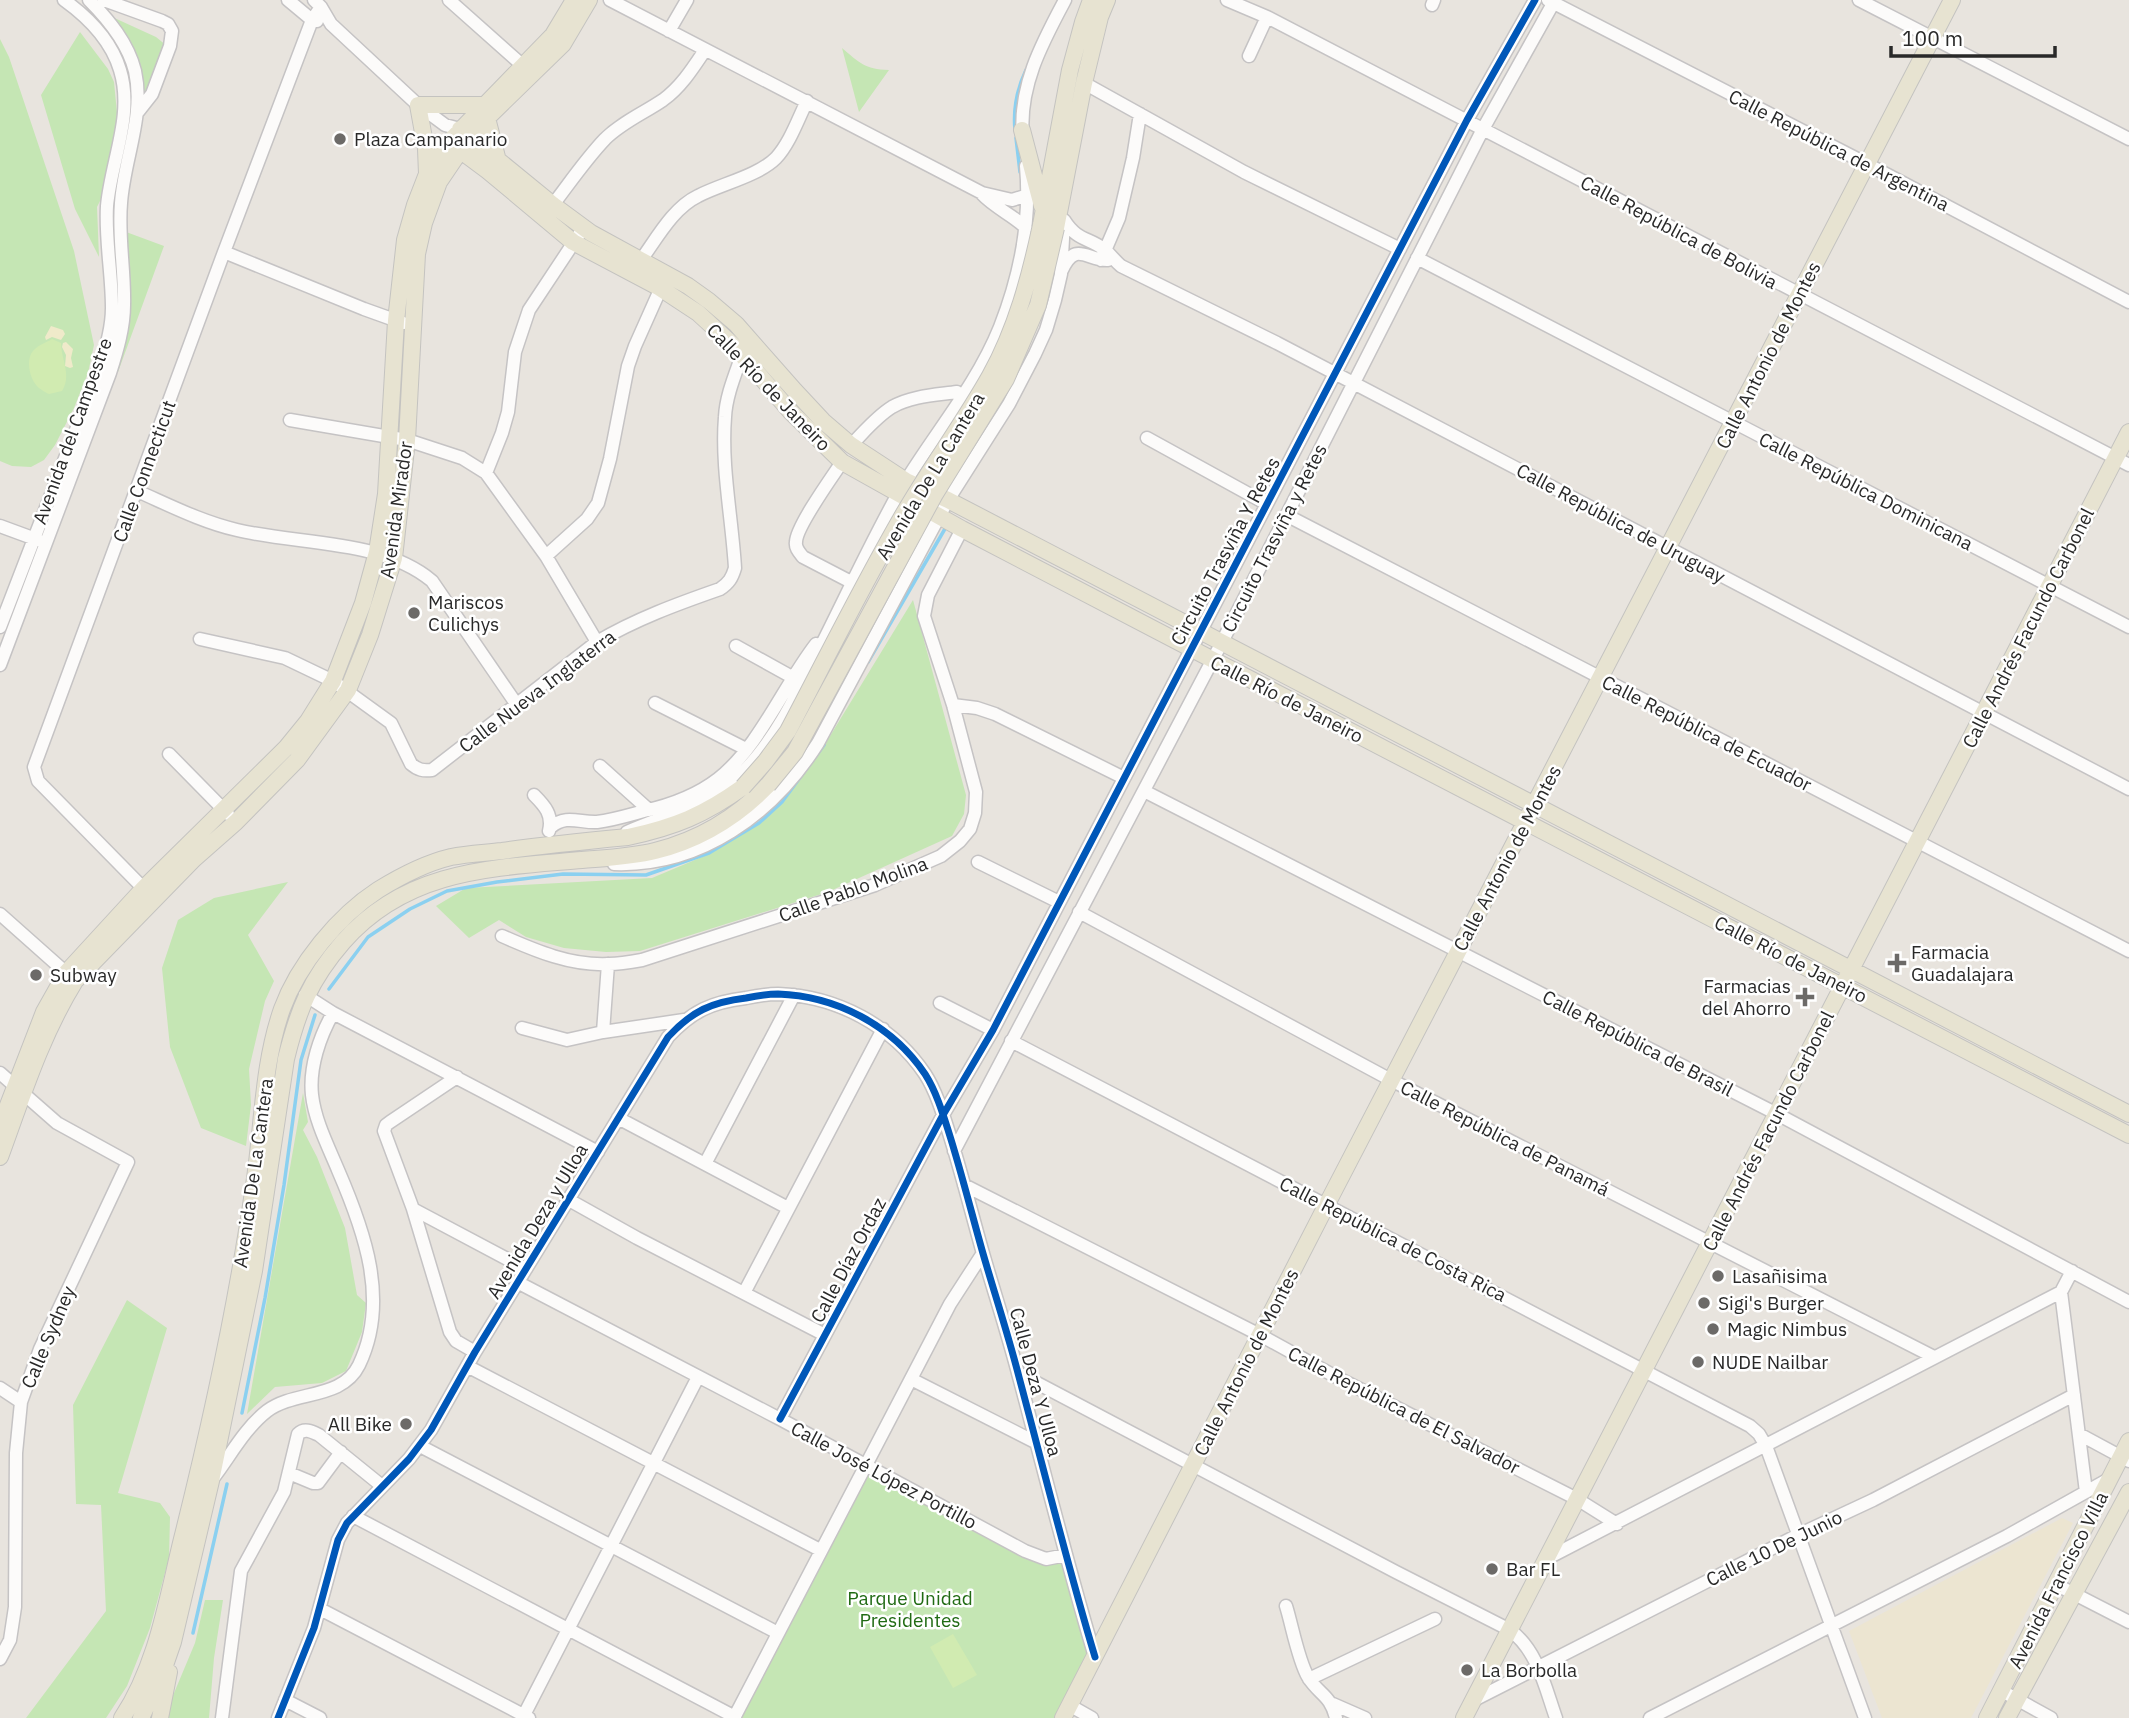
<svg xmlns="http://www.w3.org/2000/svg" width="2129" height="1718" font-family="'IBM Plex Sans',sans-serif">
  <rect width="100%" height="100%" fill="#e8e4de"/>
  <path fill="#ece5d1" d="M2062 1518 2073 1523 1971 1718H1882L1849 1631Z"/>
  <path fill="#c5e6b4" d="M86 5 156 37 167 46 138 124 137 86 120 47Z
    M80 32 108 69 114 82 117 113 114 147 101 199 97 207 99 257 75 209 41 95Z
    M0 39 9 57 74 251 94 345 88 373 74 408 55 445 44 460 31 467 12 466 0 461Z
    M842 48C860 63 864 69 889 70L859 112Z
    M118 229 164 246 118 372 111 368 121 321Z
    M913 600 966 795 964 814 952 836 828 892 640 951 606 952 564 948 526 937 499 920 469 938 436 906 466 888 652 878 709 854 759 823 782 802 819 754Z
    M288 882 248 935 274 981 265 1001 249 1069 251 1105 246 1146 201 1128 170 1047 162 968 178 920 214 898Z
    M303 1093 308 1122 303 1130 317 1157 345 1228 357 1295 366 1303 362 1332 346 1371 322 1383 275 1387 247 1414Z
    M127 1300 167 1328 118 1493 160 1503 170 1517 169 1558 150 1628 127 1686 106 1718H26L106 1611 101 1505 76 1504 73 1405Z
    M864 1462 1051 1559 1066 1557 1092 1653 1059 1718H730Z
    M205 1600H223L214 1658 209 1718H166L169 1705 195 1643Z"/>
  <path fill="#efeaca" d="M51 326 63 330 65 334 61 340 52 337 46 340 45 337Z
    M66 342 73 349 71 358 73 367 70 368 65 366 66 355 62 347 63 343Z"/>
  <path fill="#d1ebb1" d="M52 339 61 343C61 359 72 375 62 391L49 394C48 394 40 389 39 388 30 381 25 360 33 351 39 344 46 343 52 339Z
    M953 1634 977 1675 953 1688 930 1647Z"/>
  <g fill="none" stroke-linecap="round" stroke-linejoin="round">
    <path stroke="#8bd0f0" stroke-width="3.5" d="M1015 130C1013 109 1017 89 1026 70
      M1016 138 1020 172
      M868 662 946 527
      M329 989 368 937 410 909 447 891 497 882 563 874 646 875 709 853 759 823 782 802 824 745
      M242 1413 265 1298 284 1185 301 1060 315 1015
      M193 1633 227 1484"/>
    <g stroke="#c5c3c4" stroke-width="15">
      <path id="minor" d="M104 0 162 21 168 24 172 31 170 46 152 94 137 113
        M288 0 312 20 317 21
        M314 0 321 7 331 24 418 105 445 125 460 129
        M449 0 530 72
        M610 0 982 193 1012 200 1028 195
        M1227 0 1267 17 2129 465
        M1548 0 1867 164 2129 302
        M1859 0 2129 139
        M1432 5 1434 0
        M669 31 687 0
        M1249 56 1267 17
        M1084 83 1244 172 1400 249
        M1023 138C1018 87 1042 43 1065 0
        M982 194C995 208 1013 215 1026 228
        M548 211C567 187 584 161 605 139 622 122 644 113 663 100 681 87 693 68 705 50
        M1064 220C1078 242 1089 237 1105 250 1111 255 1114 260 1121 266L1277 343 2129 789
        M224 252 364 309 403 323
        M1417 258 2129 627
        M641 260C657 238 673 208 698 196 721 184 758 176 776 158 790 143 798 119 807 101
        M1101 260 1119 218 1133 158 1140 114
        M1062 270C1076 240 1087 261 1108 260
        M290 420 407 440 462 458 486 473 546 556 597 642
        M1147 438 1267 504
        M851 445C864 432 876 417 892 407 911 396 936 395 957 392
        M842 462C832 477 796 527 796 542 795 548 799 552 803 557L853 583
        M486 473 502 433 508 412 515 352 529 310 584 227
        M137 491C169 505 202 522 237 530 299 545 382 539 432 581L517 705
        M1286 515 2129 951
        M0 526 38 540
        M546 556 587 519 598 503 610 459 628 366 635 346 664 281
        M0 627 101 365C106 347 112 327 112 308 112 274 105 240 107 206 111 161 134 115 120 70 111 40 89 18 64 0
        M200 639 285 658 333 681 391 723 411 764C418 770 423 771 432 770L597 642C636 619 677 604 720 589 729 583 732 578 735 568 732 518 721 466 725 417 726 396 735 375 742 355
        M736 646 792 677
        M0 665 110 373C117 351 124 328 124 305 125 271 118 237 121 203 124 159 145 116 135 71 128 43 109 20 89 0
        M655 703 746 749
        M953 705 977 708 995 714 1124 778
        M169 754 228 814
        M600 766 649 810
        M1144 791 1777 1114 2129 1302
        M534 795C545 806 553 815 549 831
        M551 827C566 814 580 823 597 822 613 820 629 815 644 811 671 805 696 796 718 779 759 747 784 685 816 644
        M627 832C671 813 708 806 744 771 774 741 795 698 814 660 842 605 868 548 898 494 931 437 975 389 1000 327 1020 276 1031 221 1026 166
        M978 862 1059 902
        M614 864C701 867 773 814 818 743L948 500 1009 404 1035 354 1046 330 1055 300 1061 274 1064 221
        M149 894 38 781 34 767 224 252 312 20 321 7
        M1079 912 1391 1080 1934 1357
        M0 914 72 978
        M502 936C536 951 571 966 609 964 620 964 631 962 642 960L875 885 941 856 960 841 970 829 975 813 976 792 953 705 924 616 928 595 962 529
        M305 995 333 1013 598 1152
        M940 1003 993 1030
        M522 1028 567 1040 603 1032 684 1020
        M603 1032 608 964
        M1011 1041 1750 1426 1759 1434 1766 1446 1865 1718
        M0 1073 57 1123 128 1162 40 1349 21 1402 16 1453 15 1607 10 1640 0 1659
        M457 1077 390 1122 386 1125 384 1131 413 1209 450 1332 456 1341 475 1352
        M618 1118 788 1208
        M954 1151 1221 644 1483 129 1555 0
        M705 1164 794 995
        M964 1185 1260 1335 1340 1379 1577 1499 1617 1524
        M569 1200 637 1238 825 1335
        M413 1209 526 1269
        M519 1283 780 1419 1025 1551 1046 1559 1066 1555
        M2061 1292 2086 1492
        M744 1293 883 1029
        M467 1366 820 1550
        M1018 1373 1396 1572 1510 1630C1538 1651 1545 1687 1556 1718
        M911 1379 1037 1443
        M0 1388 21 1402
        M780 1419 943 1115 993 1030 1467 120 1535 0
        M2079 1434 2129 1461
        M420 1446 778 1633
        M289 1473 313 1483H318L341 1452
        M214 1477C230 1456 245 1428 267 1411 295 1390 342 1400 359 1365 390 1301 364 1230 338 1170 328 1146 315 1121 312 1095 309 1067 320 1036 333 1013
        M353 1516 735 1717
        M1546 1559 2061 1292 2072 1271
        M2057 1585 2129 1622
        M1286 1606C1292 1625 1298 1660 1308 1677 1319 1695 1330 1694 1336 1718
        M320 1609 529 1718
        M1309 1679 1435 1619
        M2002 1691 2051 1718
        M285 1700 320 1718
        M1474 1700 1798 1535 1873 1500 2074 1395
        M1333 1704 1365 1718
        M1069 1705 1092 1718
        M524 1715 698 1377
        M222 1718 241 1571 284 1492 298 1434C304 1428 311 1431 319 1435L382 1486
        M278 1718 314 1628 338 1540 347 1523 409 1459 431 1430 475 1352 668 1037C692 1011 712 1002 746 998 756 996 767 994 778 994 836 996 892 1025 925 1074 936 1091 943 1114 949 1133 961 1171 971 1211 982 1250 994 1292 1008 1334 1019 1377 1044 1470 1067 1564 1095 1657
        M734 1718 950 1304 983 1253
        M1650 1718 2007 1536 2109 1479"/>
    </g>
    <g stroke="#c4c3c0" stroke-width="18">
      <path id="major" d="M487 118 498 161
        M460 129 553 205 591 233 688 286 709 301 736 324 795 391 823 421 851 445 906 481 948 500 2129 1114
        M1022 130 1042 206
        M449 142 488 171 573 242 660 288 698 313 736 348 790 411 842 462 962 529 1192 649 2129 1135
        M427 174 426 149 418 105H483
        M1041 225 1070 70 1083 22 1091 0
        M1056 228 1084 83 1100 17 1107 0
        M0 1126 44 1012 66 973 144 888 286 748 308 721 333 681 363 603 377 552 386 494 396 321 405 240 415 205 427 174 449 142 553 35 574 0
        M0 1157C22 1097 41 1036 75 981L194 859 236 822 297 760 348 690 370 635 394 558 407 440 417 254 424 223 439 182 460 151 487 118 563 44 589 0
        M122 1718C157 1665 167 1600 182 1539 211 1423 237 1304 254 1185 263 1127 262 1066 282 1009 298 965 338 916 378 890 399 877 426 863 451 857 467 854 485 853 502 851 544 845 586 841 628 837 675 827 704 815 743 787
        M141 1718 163 1671 173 1642 211 1481 254 1271 286 1059C298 1010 310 980 343 942 407 869 492 868 582 860 606 858 631 857 655 851 699 840 737 817 768 785
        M160 1718 169 1672
        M1063 1718 1327 1204 1952 0
        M1464 1718 2129 432
        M1987 1718 2129 1441
        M2007 1718 2129 1492"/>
    </g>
    <use href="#minor" stroke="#fcfbfa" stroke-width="12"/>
    <use href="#major" stroke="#e7e3d1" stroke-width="16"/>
    <g stroke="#c4c3c0" stroke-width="18" stroke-linecap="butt">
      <path id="major-bridge" d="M768 785 795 752 935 494 1006 379 1038 305 1056 228
        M743 787 765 762 788 731C826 659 862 586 903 515 930 468 963 424 990 376 1016 329 1030 277 1041 225"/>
    </g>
    <use href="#major-bridge" stroke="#e7e3d1" stroke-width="16"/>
    <g stroke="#fff" stroke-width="11">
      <path id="cycleway" d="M780 1419 943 1115 993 1030 1467 120 1535 0
        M278 1718 314 1628 338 1540 347 1523 409 1459 431 1430 475 1352 668 1037C692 1011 712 1002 746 998 756 996 767 994 778 994 836 996 892 1025 925 1074 936 1091 943 1114 949 1133 961 1171 971 1211 982 1250 994 1292 1008 1334 1019 1377 1044 1470 1067 1564 1095 1657"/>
    </g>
    <use href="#cycleway" stroke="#0057b8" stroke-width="7"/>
  </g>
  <g fill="#6c6a68" stroke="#fff" stroke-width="2.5">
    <circle cx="340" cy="139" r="7"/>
    <circle cx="414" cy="613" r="7"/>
    <path d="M1893.5 952.5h7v7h7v7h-7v7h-7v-7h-7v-7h7z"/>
    <circle cx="36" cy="975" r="7"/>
    <path d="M1801.5 986.5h7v7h7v7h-7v7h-7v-7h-7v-7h7z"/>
    <circle cx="1718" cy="1276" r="7"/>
    <circle cx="1704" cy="1303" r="7"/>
    <circle cx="1713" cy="1329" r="7"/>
    <circle cx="1698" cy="1362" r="7"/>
    <circle cx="406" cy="1424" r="7"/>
    <circle cx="1492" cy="1569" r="7"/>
    <circle cx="1467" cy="1670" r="7"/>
  </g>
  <g text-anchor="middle" stroke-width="5" stroke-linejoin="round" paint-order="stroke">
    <g font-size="19" fill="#292929" stroke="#fff" text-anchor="start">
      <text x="354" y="146">Plaza Campanario</text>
      <text x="428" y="609">Mariscos<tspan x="428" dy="22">Culichys</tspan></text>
      <text x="1911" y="959">Farmacia<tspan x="1911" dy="22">Guadalajara</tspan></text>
      <text x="50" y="982">Subway</text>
      <text x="1791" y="993" text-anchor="end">Farmacias<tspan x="1791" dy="22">del Ahorro</tspan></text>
      <text x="1732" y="1283">Lasañisima</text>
      <text x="1718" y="1310">Sigi's Burger</text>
      <text x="1727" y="1336">Magic Nimbus</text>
      <text x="1712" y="1369">NUDE Nailbar</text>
      <text x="392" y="1431" text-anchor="end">All Bike</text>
      <text x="1506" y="1576">Bar FL</text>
      <text x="1481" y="1677">La Borbolla</text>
    </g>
    <g font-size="19" fill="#292929" stroke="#fff">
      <text transform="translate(1839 150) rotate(27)" y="7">Calle República de Argentina</text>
      <text transform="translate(1679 232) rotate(28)" y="7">Calle República de Bolivia</text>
      <text transform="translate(1768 355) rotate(-63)" y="7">Calle Antonio de Montes</text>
      <text transform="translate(769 387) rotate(46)" y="7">Calle Río de Janeiro</text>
      <text transform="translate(72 431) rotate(-70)" y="7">Avenida del Campestre</text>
      <text transform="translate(144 471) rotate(-70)" y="7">Calle Connecticut</text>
      <text transform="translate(930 476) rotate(-59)" y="7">Avenida De La Cantera</text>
      <text transform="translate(1866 491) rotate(27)" y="7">Calle República Dominicana</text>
      <text transform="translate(396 510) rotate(-82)" y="7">Avenida Mirador</text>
      <text transform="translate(1621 523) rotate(28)" y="7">Calle República de Uruguay</text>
      <text transform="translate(1274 538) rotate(-63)" y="7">Circuito Trasviña y Retes</text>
      <text transform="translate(1225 551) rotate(-62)" y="7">Circuito Trasviña Y Retes</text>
      <text transform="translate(2028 628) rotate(-63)" y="7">Calle Andrés Facundo Carbonel</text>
      <text transform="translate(537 691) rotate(-37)" y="7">Calle Nueva Inglaterra</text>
      <text transform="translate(1287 699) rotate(27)" y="7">Calle Río de Janeiro</text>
      <text transform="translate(1707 733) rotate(27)" y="7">Calle República de Ecuador</text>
      <text transform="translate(1507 858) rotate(-62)" y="7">Calle Antonio de Montes</text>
      <text transform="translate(853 889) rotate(-20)" y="7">Calle Pablo Molina</text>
      <text transform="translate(1791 959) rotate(27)" y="7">Calle Río de Janeiro</text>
      <text transform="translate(1638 1043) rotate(27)" y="7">Calle República de Brasil</text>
      <text transform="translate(1768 1131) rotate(-63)" y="7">Calle Andrés Facundo Carbonel</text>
      <text transform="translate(1505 1138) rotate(27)" y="7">Calle República de Panamá</text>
      <text transform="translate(253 1173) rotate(-82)" y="7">Avenida De La Cantera</text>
      <text transform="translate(537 1221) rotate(-59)" y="7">Avenida Deza y Ulloa</text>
      <text transform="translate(1393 1239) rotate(27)" y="7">Calle República de Costa Rica</text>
      <text transform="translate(848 1260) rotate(-62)" y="7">Calle Díaz Ordaz</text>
      <text transform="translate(48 1337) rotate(-67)" y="7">Calle Sydney</text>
      <text transform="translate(1246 1362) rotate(-63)" y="7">Calle Antonio de Montes</text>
      <text transform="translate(1036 1382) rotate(75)" y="7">Calle Deza Y Ulloa</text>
      <text transform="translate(1404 1410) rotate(27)" y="7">Calle República de El Salvador</text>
      <text transform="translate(884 1475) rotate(28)" y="7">Calle José López Portillo</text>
      <text transform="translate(1774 1548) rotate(-26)" y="7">Calle 10 De Junio</text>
      <text transform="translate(2058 1580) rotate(-63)" y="7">Avenida Francisco Villa</text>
    </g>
    <g font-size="19" fill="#216b14" stroke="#fff">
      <text x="910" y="1605">Parque Unidad<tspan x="910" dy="22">Presidentes</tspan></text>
    </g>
  </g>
  <path d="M1891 46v10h164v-10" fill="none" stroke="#292929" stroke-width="3.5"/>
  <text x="1902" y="46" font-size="21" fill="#292929" stroke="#ffffff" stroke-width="5" paint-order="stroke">100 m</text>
</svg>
